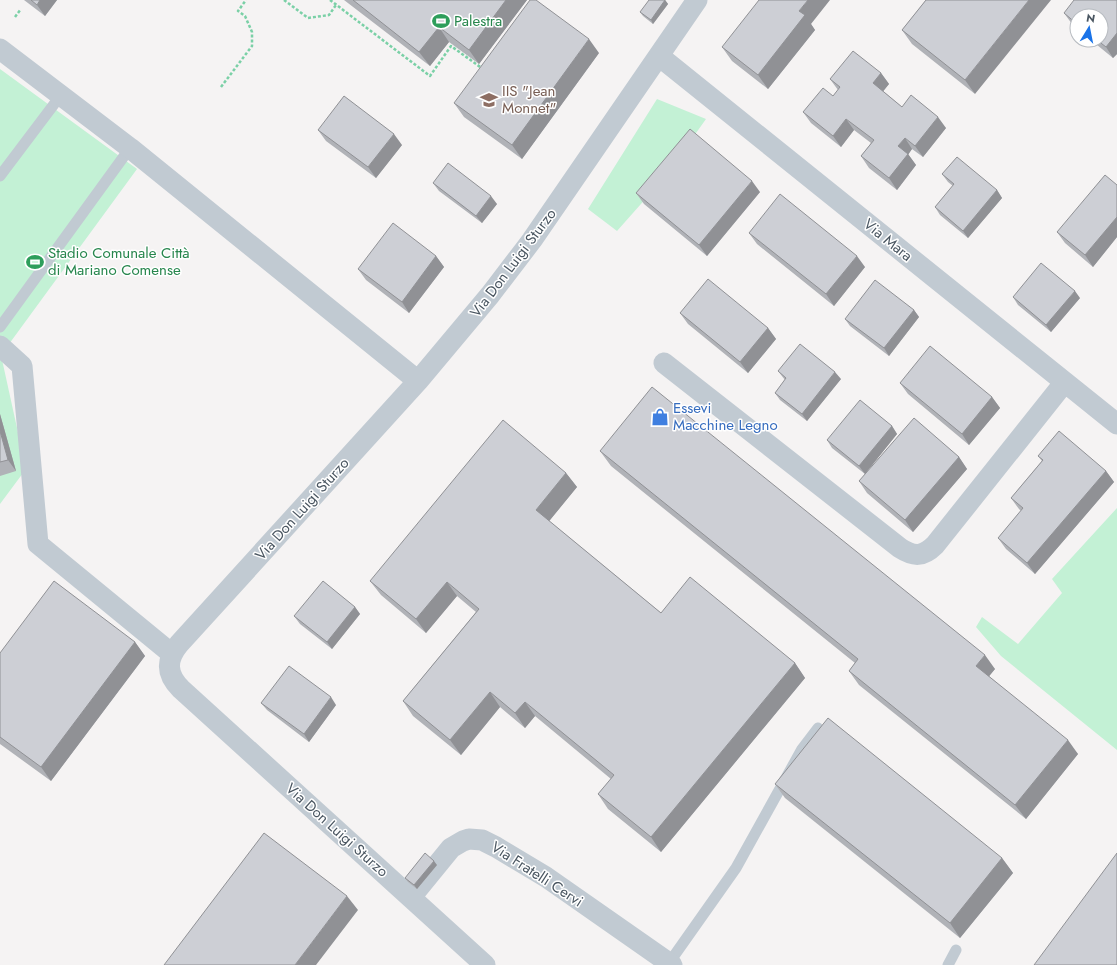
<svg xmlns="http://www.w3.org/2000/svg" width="1117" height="965" font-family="Jost,sans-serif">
  <rect width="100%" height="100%" fill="#f5f3f3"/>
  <path fill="#c3f1d5" d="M0 69 137 169 1 355 26 469 0 504Z
    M657 99 706 119 664 178 617 231 588 209Z
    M1117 508V750L1001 656 976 627 982 617 1018 644 1062 593 1052 579Z"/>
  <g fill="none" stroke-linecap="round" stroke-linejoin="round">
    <path stroke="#7ad0a6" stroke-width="2.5" stroke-dasharray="3 2" stroke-linecap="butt" d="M284 0 308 18 329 15 336 5
      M330 0 430 76 451 46 483 69
      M15 17 21 9
      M221 87 252 46V32L245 16 238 11 246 0"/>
    <path stroke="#c1cad2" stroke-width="11" d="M0 176 61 95
      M0 327 130 148
      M669 963 736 868 802 749 818 728
      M948 965 956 950"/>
    <path stroke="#c1cad2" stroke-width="21" d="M0 49 130 148 418 381
      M659 56 1117 424
      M0 346 22 366 38 544 172 654
      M664 363 900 548C914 557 923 557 935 545L1064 383
      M411 897 451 848 463 841 469 839 482 840 496 847 546 877 672 965
      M485 965 181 689C166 674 166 660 179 644L418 381 490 295 532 240 697 0"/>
  </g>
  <path fill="#b0b2b7" d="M24 0H57L45 16Z
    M344 0H527L479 64 449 42 430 66Z
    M665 0 668 4 653 24 643 16 640 12Z
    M926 0 975 94 912 44 902 30Z
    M1117 0V54L1113 58 1091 40H1101L1077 16V29L1072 24 1064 13Z
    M811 24 815 30 768 89 732 61 722 47Z
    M599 53 522 159 464 117 454 103Z
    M881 73 889 84 883 91 902 107 946 128 923 157 912 149 908 154 916 165 897 190 869 168 861 156 871 143 854 130 841 147 811 123 803 112 833 96 838 90 830 79Z
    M318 130 402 145 376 178 326 141Z
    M942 174 997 190 1002 198 968 238 940 215 935 207 953 186 948 182Z
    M433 183 497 204 482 223 439 191Z
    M1117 185V237L1093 267 1065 243 1057 232Z
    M760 192 707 256 644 204 636 193Z
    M749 233 865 267 834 306 757 244Z
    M436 256 444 267 409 313 366 280 358 269Z
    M1013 297 1080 298 1051 332 1018 305Z
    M914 310 919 317 889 356 850 326 845 319Z
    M680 313 768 328 776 339 748 373 688 324Z
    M778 371 841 379 807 421 780 400 775 393 785 380Z
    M900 383 992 397 1000 408 969 445 908 394Z
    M0 414 16 471 0 476Z
    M892 426 897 434 865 474 832 448 827 440Z
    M600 451 995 669 989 676 1078 754 1026 819 859 685 849 671 855 663 611 466Z
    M1038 456 1106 471 1114 482 1035 574 1006 549 998 538 1021 511 1019 509 1011 498 1042 461Z
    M959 457 967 469 913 532 867 493 859 481Z
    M566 473 577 487 549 521 661 613 795 663 805 678 661 852 608 809 598 794 611 779 535 716 525 728 500 707 461 755 413 716 403 701 476 612 457 596 426 633 381 595 370 581Z
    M355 607 360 614 332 649 300 624 294 616Z
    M135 642 145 656 51 781 0 744V653Z
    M261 703 336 705 309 742 267 710Z
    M775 784 1002 858 1013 873 960 938 785 798Z
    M437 865 417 889 408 882 405 878Z"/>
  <path fill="#909195" d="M40 0H57L45 16 37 5Z
    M506 0H527L479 64 469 50Z
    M665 0 668 4 653 24 651 20Z
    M808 0H830L811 24 815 30 768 89 758 75 799 11Z
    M1029 0H1051L975 94 965 80Z
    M439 27 449 42 430 66 419 52Z
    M1117 33V54L1113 58 1106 47Z
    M589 39 599 53 522 159 512 145Z
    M881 73 889 84 881 94 873 83Z
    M938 117 946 128 923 157 915 146Z
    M846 119 854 130 841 147 833 136Z
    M394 134 402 145 376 178 368 167Z
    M905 138 912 149 908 155V154L916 165 897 190 889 178 898 146Z
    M752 181 760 192 707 256 699 245Z
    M997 190 1002 198 968 238 963 231Z
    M491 196 497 204 482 223 476 216Z
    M1117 217V237L1093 267 1085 255Z
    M436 256 444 267 409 313 402 302Z
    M857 256 865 267 834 306 826 294Z
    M1075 291 1080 298 1051 332 1046 325Z
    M914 310 919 317 889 356 884 348Z
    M768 328 776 339 748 373 740 362Z
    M835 372 841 379 807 421 802 414Z
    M992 397 1000 408 969 445 962 434Z
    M0 414 16 471 8 460 0 431Z
    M892 426 897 434 865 474 859 466Z
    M959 457 967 469 913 532 905 520Z
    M1106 471 1114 482 1035 574 1027 563Z
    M566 473 577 487 546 525 536 510Z
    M447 582 457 596 426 633 416 619Z
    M355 607 360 614 332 649 327 642Z
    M135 642 145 656 51 781 41 767Z
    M985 655 995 669 986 680 976 666Z
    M795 663 805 678 661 852 651 837Z
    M490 692 500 707 461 755 450 740Z
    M331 697 336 705 309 742 304 734Z
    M525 702 535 716 525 728 515 713Z
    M1068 740 1078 754 1026 819 1015 805Z
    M1002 858 1013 873 960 938 950 923Z
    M434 861 437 865 417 889 414 885Z
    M347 896 358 910 316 965H295Z"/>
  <path fill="#cdcfd5" stroke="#909195" d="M31 0H40L37 5Z
    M353 0H506L469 50 439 27 419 52Z
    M530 0H536L589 39 512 145 454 103Z
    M649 0H665L651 20 640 12Z
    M759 0H808L799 11 805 15 758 75 722 47Z
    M926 0H1029L965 80 902 30Z
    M1074 0H1117V33L1106 47 1097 40H1101V16H1077V24L1064 13Z
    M853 51 881 73 873 83 902 107 911 95 938 117 915 146 905 138 898 146 908 154 889 178 861 156 874 140 846 119 833 136 803 112 823 88 833 96 840 87 830 79Z
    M344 96 394 134 368 167 318 130Z
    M690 129 752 181 699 245 636 193Z
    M957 157 997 190 963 231 935 207 954 184 942 174Z
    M448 163 491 196 476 216 433 183Z
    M1105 175 1117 185V217L1085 255 1057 232Z
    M780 194 857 256 826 294 749 233Z
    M393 223 436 256 402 302 358 269Z
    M1041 263 1075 291 1046 325 1013 297Z
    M708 279 768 328 740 362 680 313Z
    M875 280 914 310 884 348 845 319Z
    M800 344 835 372 802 414 775 393 786 378 778 371Z
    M930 346 992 397 962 434 900 383Z
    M652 387 985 655 976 666 1068 740 1015 805 849 671 858 659 600 451Z
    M860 400 892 426 859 466 827 440Z
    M914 418 959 457 905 520 859 481Z
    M503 420 566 473 536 510 661 613 690 577 795 663 651 837 598 794 614 775 525 702 515 713 490 692 450 740 403 701 479 609 447 582 416 619 370 581Z
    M0 431 8 460 0 462Z
    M1059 431 1106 471 1027 563 998 538 1023 508 1011 498 1043 460 1038 456Z
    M54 581 135 642 41 767 0 737V653Z
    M323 581 355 607 327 642 294 616Z
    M289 666 331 697 304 734 261 703Z
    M828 718 1002 858 950 923 775 784Z
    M264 833 347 896 295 965H164Z
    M425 853 434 861 414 885 405 878Z
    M1117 853V965H1034Z"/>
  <defs>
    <g id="stadium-bare" transform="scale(1.38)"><path d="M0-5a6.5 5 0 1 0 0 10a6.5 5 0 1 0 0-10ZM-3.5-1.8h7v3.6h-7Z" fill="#2e9e5b" stroke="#fff" stroke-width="2.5" paint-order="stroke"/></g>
    <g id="school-bare" transform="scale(1.38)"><path d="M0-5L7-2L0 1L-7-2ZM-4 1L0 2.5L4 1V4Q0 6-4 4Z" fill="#8d6e63" stroke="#fff" stroke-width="2.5" paint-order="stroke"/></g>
    <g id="shop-bare" transform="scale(1.38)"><path d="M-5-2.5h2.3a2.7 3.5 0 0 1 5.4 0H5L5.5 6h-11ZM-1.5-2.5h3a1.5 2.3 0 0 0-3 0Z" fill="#3f7fe0" stroke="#fff" stroke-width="2.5" paint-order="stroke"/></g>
  </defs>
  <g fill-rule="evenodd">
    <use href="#stadium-bare" x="441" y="21"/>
    <use href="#school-bare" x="489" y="100"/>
    <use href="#stadium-bare" x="35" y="262"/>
    <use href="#shop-bare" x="660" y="417"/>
  </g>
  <g text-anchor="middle" stroke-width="3" stroke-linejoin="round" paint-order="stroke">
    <g font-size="15" fill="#27864d" stroke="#fff" text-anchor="start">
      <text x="454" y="26">Palestra</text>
      <text x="48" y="258">Stadio Comunale Città<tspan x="48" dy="17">di Mariano Comense</tspan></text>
    </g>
    <g font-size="15" fill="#785e54" stroke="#fff" text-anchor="start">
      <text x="502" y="96">IIS "Jean<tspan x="502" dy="17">Monnet"</tspan></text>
    </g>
    <g font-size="15" fill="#4a5661" stroke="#fff">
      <text transform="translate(888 240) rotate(39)" y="5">Via Mara</text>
      <text transform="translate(513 263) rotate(-53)" y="5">Via Don Luigi Sturzo</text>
      <text transform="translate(302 509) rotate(-48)" y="5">Via Don Luigi Sturzo</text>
      <text transform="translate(337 830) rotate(42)" y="5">Via Don Luigi Sturzo</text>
      <text transform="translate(537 874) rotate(33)" y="5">Via Fratelli Cervi</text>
    </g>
    <g font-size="15" fill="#366cbe" stroke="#fff" text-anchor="start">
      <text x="673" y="413">Essevi<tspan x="673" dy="17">Macchine Legno</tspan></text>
    </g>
  </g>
  <g transform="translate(1089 28) rotate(10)"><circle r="19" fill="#ffffff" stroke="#b7bbc0"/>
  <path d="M0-3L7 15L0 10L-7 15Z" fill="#1a73e8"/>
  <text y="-6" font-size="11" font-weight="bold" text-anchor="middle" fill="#4a5661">N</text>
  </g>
</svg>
